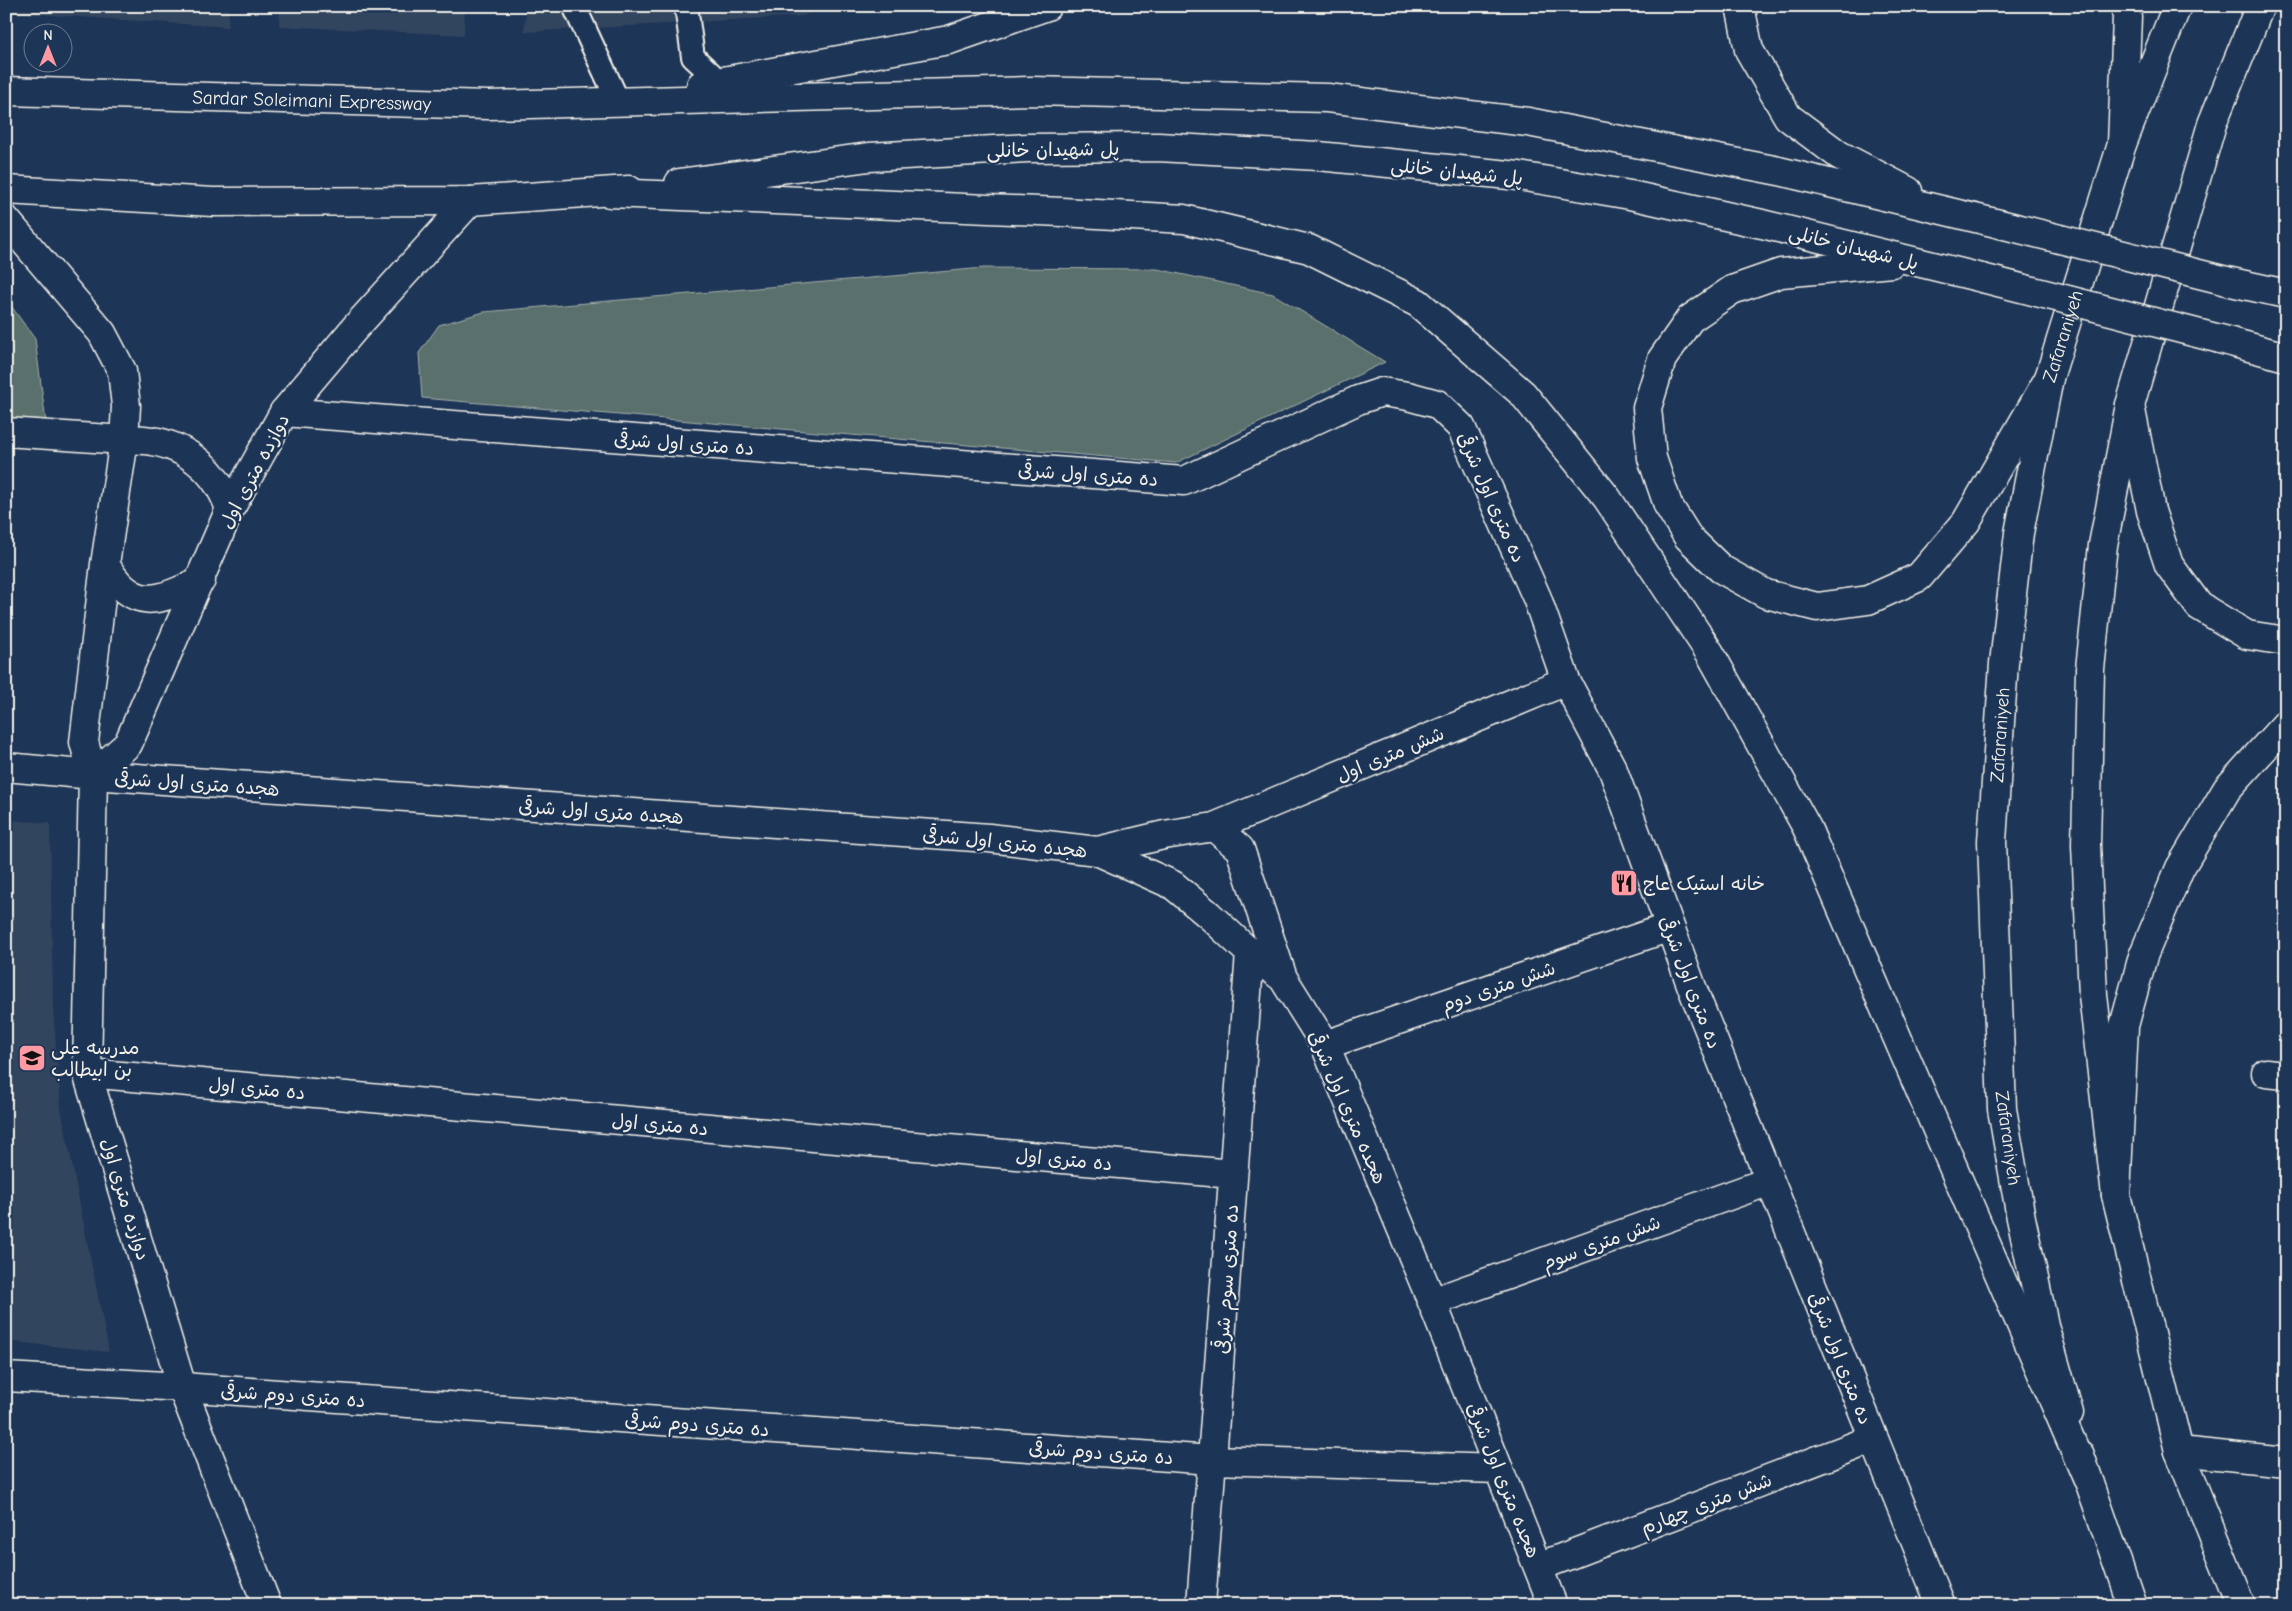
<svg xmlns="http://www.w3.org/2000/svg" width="2292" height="1611" font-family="'Comic Neue','Playpen Sans Arabic',sans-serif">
  <rect width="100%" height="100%" fill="#1d3557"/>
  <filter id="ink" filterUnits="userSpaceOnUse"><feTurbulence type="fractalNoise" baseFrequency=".02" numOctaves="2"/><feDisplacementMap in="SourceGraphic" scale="10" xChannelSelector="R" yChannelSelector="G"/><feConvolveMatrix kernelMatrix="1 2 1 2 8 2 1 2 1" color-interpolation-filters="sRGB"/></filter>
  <g filter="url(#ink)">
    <path fill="#33445e" d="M6 6H229L228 27 6 12Z
      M280 6H465L464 35 279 26Z
      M527 6H829L802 16 524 32Z
      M6 820 50 823 53 1008 61 1108 109 1352 6 1341Z"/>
    <path fill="#5a706c" stroke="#a7b0aa" d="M984 268 1157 269 1273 294 1385 362 1176 463 422 398 419 353 439 325 484 312Z
      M6 299 35 339 46 422 6 419Z"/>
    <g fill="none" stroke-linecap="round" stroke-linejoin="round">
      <g stroke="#f4f1e8" stroke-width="26">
        <path id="service" d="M574 6 618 101
          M686 6 693 57 720 82"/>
      </g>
      <g stroke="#f4f1e8" stroke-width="31">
        <path id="minor" d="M284 412 1184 481 1358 400 1382 392 1408 396 1437 404 1461 427 1537 598 1566 681 1613 770 1693 990 1941 1605
          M6 432 124 440
          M93 775 989 838 1097 851 1173 885 1209 915 1250 953 1283 978 1325 1045 1432 1302 1553 1605
          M1214 827 1566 681
          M1097 851 1164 835 1214 827 1240 849 1283 978
          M1325 1045 1670 927
          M87 1073 1233 1174
          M2266 1073 2286 1075
          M1432 1302 1770 1181
          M6 1377 182 1387 1212 1460 1499 1469
          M2179 1451 2286 1462
          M1538 1567 1873 1439
          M1201 1605 1250 953"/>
      </g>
      <g stroke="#f4f1e8" stroke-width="31">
        <path id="tertiary" d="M6 220 102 333 122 371 126 406 124 440 105 564 84 742 93 775 87 1073 182 1387 267 1605
          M124 440C173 436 214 462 230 509
          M105 564C132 612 159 603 201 580
          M6 767 93 775
          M93 775 128 744 230 509 284 412 354 329 470 201"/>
      </g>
      <g stroke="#f4f1e8" stroke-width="31">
        <g id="primary">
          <path id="s1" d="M2069 1413 2044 1325 2021 1218 2002 1109 1992 841 2004 663 2019 533 2049 378 2122 144 2177 6"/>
          <path d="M2080 1455 2132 1605"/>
          <path d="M2241 1605 2179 1451 2116 1195 2093 995 2086 845 2090 669 2103 545 2130 405 2212 124 2260 6"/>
        </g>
      </g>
      <g stroke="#f4f1e8" stroke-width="31">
        <g id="trunk">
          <path d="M1740 6 1749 50 1788 117 1839 155 1908 191"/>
          <path d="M701 85 949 40 1047 6"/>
          <path id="s2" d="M6 91 488 105 1031 91 1327 98 1528 122 1779 171 2000 224"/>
          <path d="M2122 144 2127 17 2125 6"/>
          <path d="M679 183 869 157 1027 148 1158 147 1318 156 1519 176 1630 195 1762 224 1982 278"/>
          <path d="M6 190 213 202 470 201 629 190"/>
          <path d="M610 193 1062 212 1184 219 1309 249 1418 303 1523 394 1607 498 1710 653 1807 828 2087 1478"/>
          <path d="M1892 263 1781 273 1732 290 1690 319 1662 359 1647 408 1652 458 1668 505 1688 537 1721 569 1766 594 1817 607 1868 600 1919 577 1966 522 2049 378"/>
          <path d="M2231 282 2286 294"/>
          <path d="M2220 339 2286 357"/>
          <path d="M2130 405 2151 511 2169 565 2199 606 2247 635 2286 641"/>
          <path d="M2116 1195 2124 1026 2143 956 2180 868 2227 789 2286 724"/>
        </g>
      </g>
      <use href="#service" stroke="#1d3557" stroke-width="22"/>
      <use href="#minor" stroke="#1d3557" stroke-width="28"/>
      <use href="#tertiary" stroke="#1d3557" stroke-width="28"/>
      <use href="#primary" stroke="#1d3557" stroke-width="28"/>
      <use href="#trunk" stroke="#1d3557" stroke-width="28"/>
      <g stroke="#f4f1e8" stroke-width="31" stroke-linecap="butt">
        <path id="trunk-bridge" d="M2000 224 2231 282
          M1982 278 2220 339"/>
      </g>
      <use href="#trunk-bridge" stroke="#1d3557" stroke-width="28"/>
    </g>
  </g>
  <defs>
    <g id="restaurant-square" transform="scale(1.4375)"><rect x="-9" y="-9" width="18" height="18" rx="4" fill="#ff9aa2" stroke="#1d3557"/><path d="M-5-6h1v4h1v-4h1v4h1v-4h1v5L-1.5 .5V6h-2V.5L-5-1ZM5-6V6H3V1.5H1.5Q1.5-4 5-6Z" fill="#111"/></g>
    <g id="school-square" transform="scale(1.4375)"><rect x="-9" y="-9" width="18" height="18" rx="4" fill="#ff9aa2" stroke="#1d3557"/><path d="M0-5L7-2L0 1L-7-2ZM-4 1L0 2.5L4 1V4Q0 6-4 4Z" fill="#111"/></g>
  </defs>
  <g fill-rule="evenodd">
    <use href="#restaurant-square" x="1624" y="883"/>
    <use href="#school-square" x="32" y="1058"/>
  </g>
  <g text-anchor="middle" stroke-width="4.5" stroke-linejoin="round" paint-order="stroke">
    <g font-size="19" fill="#f4f1e8" stroke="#1d3557">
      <text dy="7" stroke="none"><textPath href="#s2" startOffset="306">Sardar Soleimani Expressway</textPath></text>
      <text transform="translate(1053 149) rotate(-1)" y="7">پل شهیدان خانلی</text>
      <text transform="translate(1457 171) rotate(6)" y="7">پل شهیدان خانلی</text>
      <text transform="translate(1854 247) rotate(14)" y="7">پل شهیدان خانلی</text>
      <text dy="7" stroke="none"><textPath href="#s1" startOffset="1091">Zafaraniyeh</textPath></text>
      <text transform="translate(684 443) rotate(4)" y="7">ده متری اول شرقی</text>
      <text transform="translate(254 471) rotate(-62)" y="7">دوازده متری اول</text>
      <text transform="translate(1088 474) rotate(4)" y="7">ده متری اول شرقی</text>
      <text transform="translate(1492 497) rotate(66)" y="7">ده متری اول شرقی</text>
      <text dy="7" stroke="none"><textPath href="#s1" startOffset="686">Zafaraniyeh</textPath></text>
      <text transform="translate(1390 754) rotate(-23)" y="7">شش متری اول</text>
      <text transform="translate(197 783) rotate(4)" y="7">هجده متری اول شرقی</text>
      <text transform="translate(601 811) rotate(4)" y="7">هجده متری اول شرقی</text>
      <text transform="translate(1005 842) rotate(6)" y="7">هجده متری اول شرقی</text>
      <text transform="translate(1691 982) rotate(69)" y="7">ده متری اول شرقی</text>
      <text transform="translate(1498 986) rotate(-19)" y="7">شش متری دوم</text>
      <text transform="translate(257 1088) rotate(5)" y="7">ده متری اول</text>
      <text transform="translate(1348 1107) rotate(66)" y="7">هجده متری اول شرقی</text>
      <text transform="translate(660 1124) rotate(5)" y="7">ده متری اول</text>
      <text transform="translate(2009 1138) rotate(82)" y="7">Zafaraniyeh</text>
      <text transform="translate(1064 1159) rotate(5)" y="7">ده متری اول</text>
      <text transform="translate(126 1199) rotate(73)" y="7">دوازده متری اول</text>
      <text transform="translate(1601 1242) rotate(-20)" y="7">شش متری سوم</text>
      <text transform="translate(1226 1279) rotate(-86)" y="7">ده متری سوم شرقی</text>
      <text transform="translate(1841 1358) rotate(68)" y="7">ده متری اول شرقی</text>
      <text transform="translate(293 1395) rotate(4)" y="7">ده متری دوم شرقی</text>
      <text transform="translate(697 1424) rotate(4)" y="7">ده متری دوم شرقی</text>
      <text transform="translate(1101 1452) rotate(4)" y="7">ده متری دوم شرقی</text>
      <text transform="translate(1504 1480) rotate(68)" y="7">هجده متری اول شرقی</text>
      <text transform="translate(1706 1503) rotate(-21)" y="7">شش متری چهارم</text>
    </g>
    <g font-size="19" fill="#f4f1e8" stroke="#1d3557" text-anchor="start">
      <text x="1643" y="890">خانه استیک عاج</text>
      <text x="51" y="1054">مدرسه علی<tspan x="51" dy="22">بن ابیطالب</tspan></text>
    </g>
  </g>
  <rect width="2292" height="1611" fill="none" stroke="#1d3557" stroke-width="25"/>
  <rect x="12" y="12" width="2267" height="1586" fill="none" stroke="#f4f1e8" stroke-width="2" filter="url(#ink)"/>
  <g transform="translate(48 48)"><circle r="24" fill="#1d3557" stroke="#738091"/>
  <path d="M0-4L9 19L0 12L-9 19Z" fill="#ff9aa2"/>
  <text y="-8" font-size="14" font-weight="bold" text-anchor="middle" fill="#f4f1e8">N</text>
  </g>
</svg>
